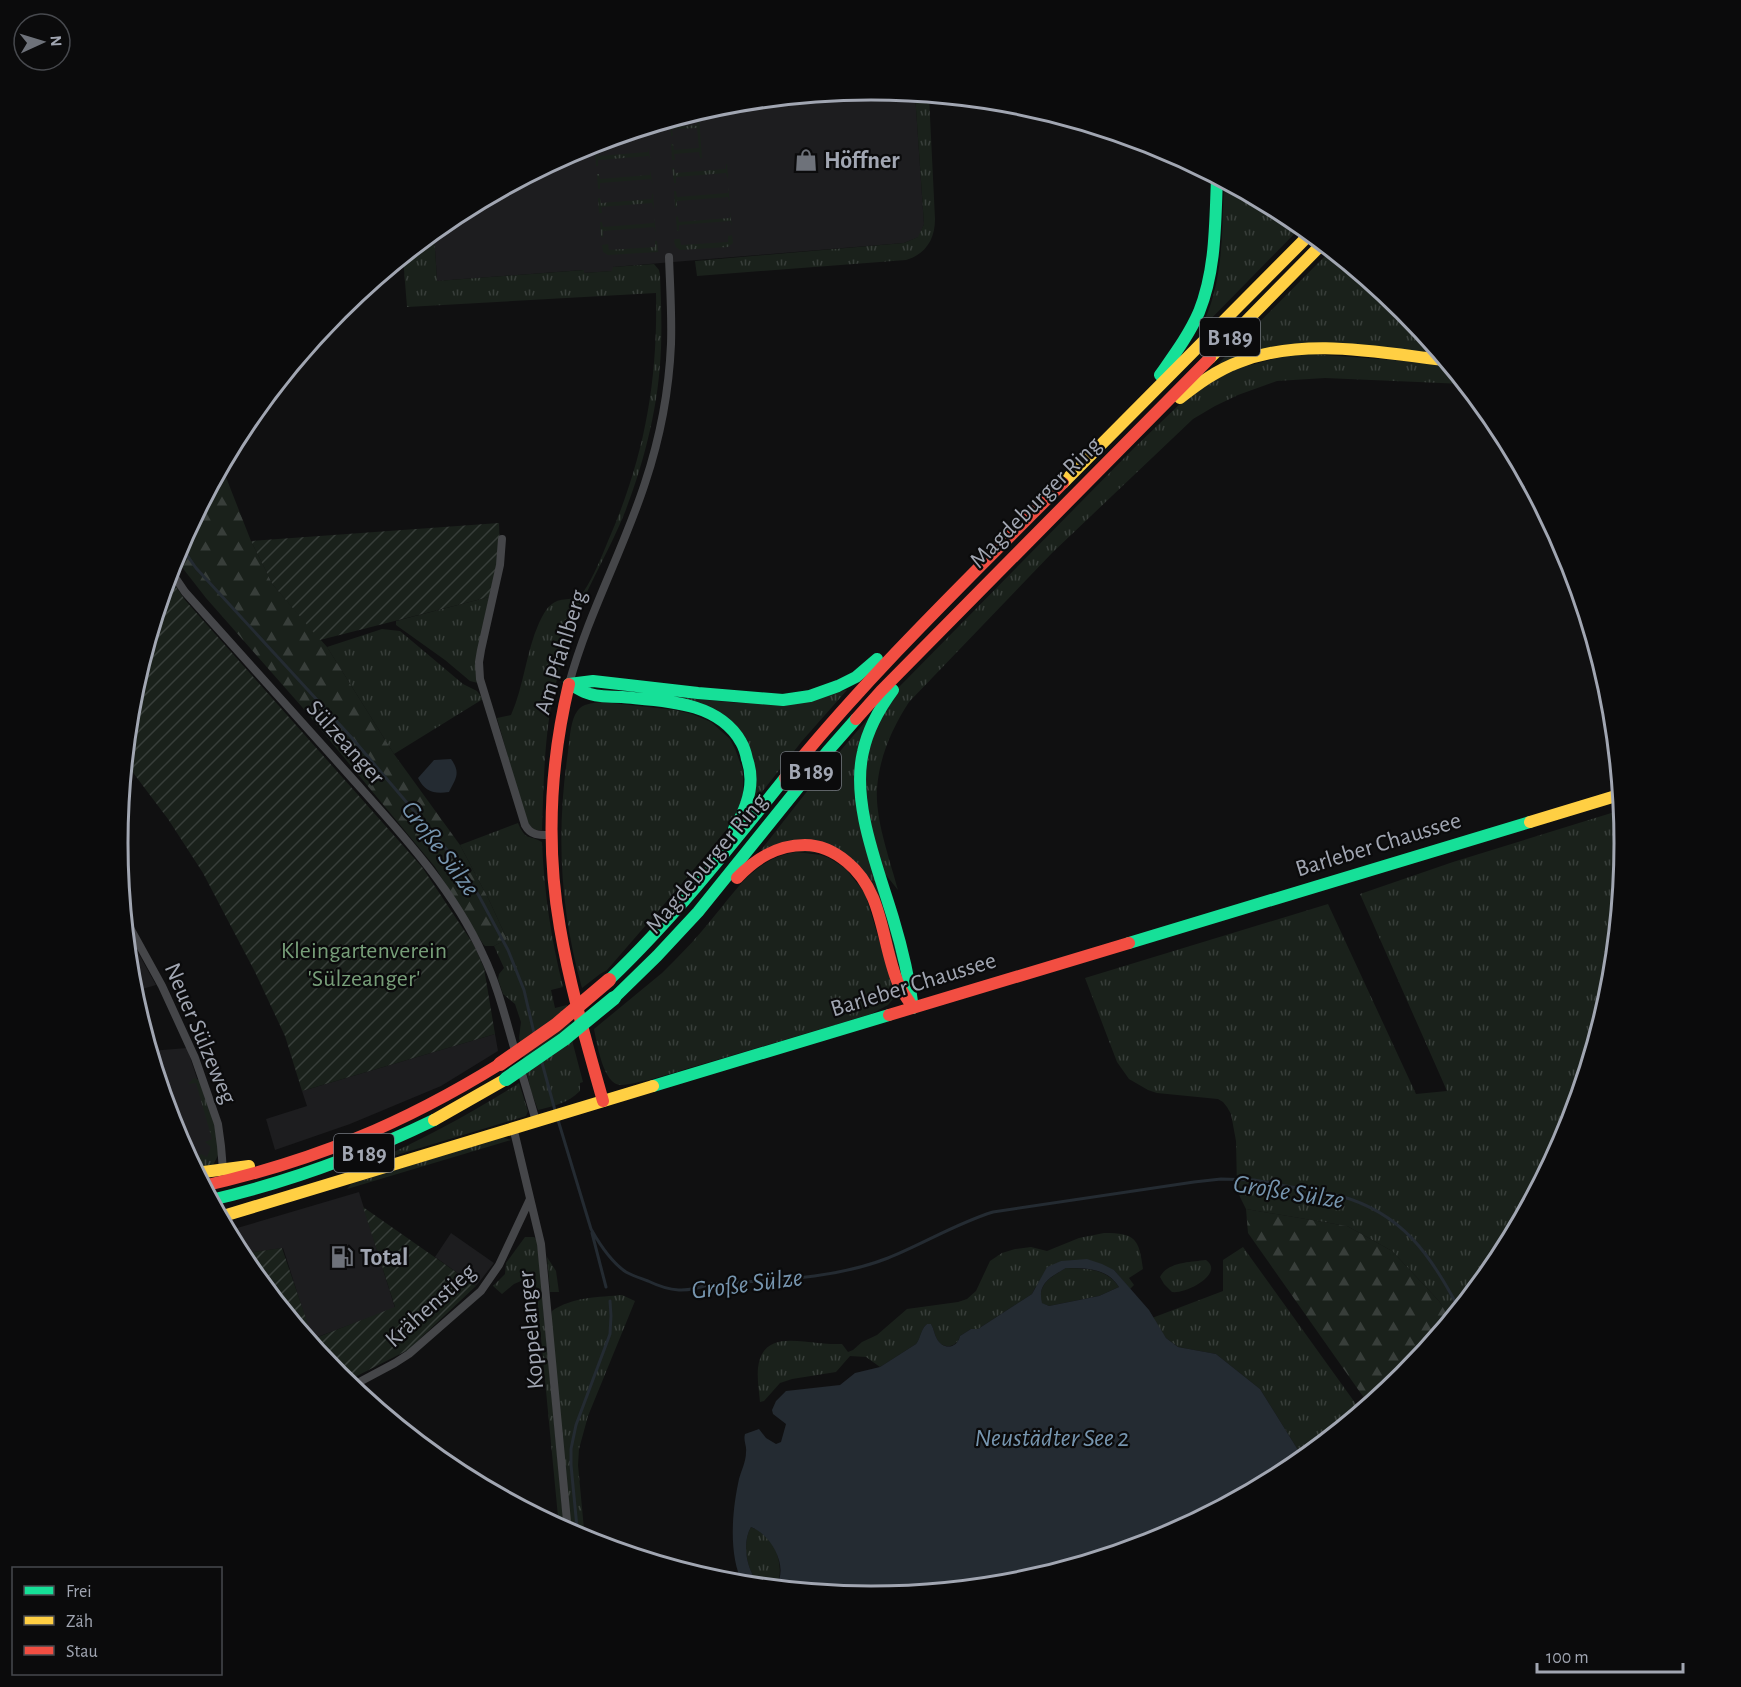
<svg xmlns="http://www.w3.org/2000/svg" width="1741" height="1687" font-family="'Alegreya Sans',sans-serif">
  <defs>
    <pattern id="grass-tufts" width="24" height="20" patternUnits="userSpaceOnUse" patternTransform="scale(1.5)"><rect width="24" height="20" fill="#1a211b"/><path d="M3 7l-1-3M5 7V3M7 7l1-3M15 17l-1-3M17 17v-4M19 17l1-3" fill="none" stroke="#383e3a"/></pattern>
    <pattern id="forest-firs" width="22" height="20" patternUnits="userSpaceOnUse" patternTransform="scale(1.5)"><rect width="22" height="20" fill="#1a211b"/><path d="M5 1l3.5 6h-7zM16 11l3.5 6h-7z" fill="#383e3a"/></pattern>
    <pattern id="garden-furrows" width="10" height="10" patternUnits="userSpaceOnUse" patternTransform="scale(1.5)"><rect width="10" height="10" fill="#1a211b"/><path d="M-1 1l2-2M0 10L10 0M9 11l2-2" fill="none" stroke="#383e3a"/></pattern>
  </defs>
  <rect width="100%" height="100%" fill="#101011"/>
  <path fill="#1d1d1f" d="M871 90 915 94 924 224 919 237 904 243 613 267V271L584 273 583 270 437 281 434 232 452 217 582 147 724 104Z
    M126 931 156 985 132 992 131 990Z
    M495 1034 498 1051 441 1086 350 1124 275 1150 266 1119 307 1106 302 1091Z
    M187 1048 212 1124 217 1155 194 1168 174 1132 150 1051Z
    M359 1192 395 1308 312 1339 283 1248 240 1254 227 1231Z
    M451 1233 494 1263 476 1286 435 1257Z"/>
  <path fill="url(#grass-tufts)" d="M915 94 929 96 935 219C935 239 926 254 906 260L697 276 695 261 904 243 918 237 924 224Z
    M697 118H699L702 158H700L699 152 674 154 675 160H672L671 144H673L674 150 699 148 697 128 672 129 673 136H671L670 121 672 120 673 127 697 125Z
    M648 147 651 162 649 156 598 160V166H596L595 151H597L598 156 648 152Z
    M726 164H727L728 179 726 173 676 177V183H674L672 168H674L675 173 726 169Z
    M650 170 653 185 651 179 600 183V189H598L597 174H599L600 179 650 175Z
    M1224 182 1289 217 1301 227 1199 331C1224 287 1222 232 1224 182Z
    M728 187 730 203 728 197 677 201V207H675L674 191H676L677 197 728 193Z
    M652 194H653L654 209 652 203 601 207 602 213H599L598 198H600L601 203 652 199Z
    M730 212 732 227 730 221 679 225V231H677L676 217 678 216 679 222 730 218Z
    M654 218 656 233 654 227 603 231V237H601L600 222H602L603 227 654 223Z
    M434 232 437 281 584 270V273L612 271 613 267 654 264 659 270 660 275C661 299 662 323 661 348 659 404 645 460 625 512 611 547 591 580 577 615 569 633 564 653 559 672 544 723 544 777 542 830H535L529 825 519 796 497 718 511 715C524 686 526 652 539 623 542 617 546 608 552 604 561 596 577 603 584 591 594 576 601 558 608 541 644 459 658 383 656 293L407 307 403 257Z
    M732 235 733 243 728 247 680 250 676 247 674 242 675 239H680L681 245 728 242V236Z
    M655 241H657L658 252 608 255 603 252 602 245 608 244 609 250 655 247Z
    M1330 251 1371 284 1383 305 1397 320 1413 332 1425 337 1439 354 1326 343 1220 364 1219 363Z
    M1297 353 1447 364 1464 384 1325 378 1277 381 1238 395 1215 406 1193 419 1052 553 909 702C892 728 879 758 877 789 875 819 890 860 898 890L882 870 863 796 870 739 899 687 1133 449 1185 399 1231 370Z
    M489 597 477 657 478 683 470 681 445 660 396 625V621Z
    M382 629 400 631 463 684 477 691 483 699 394 754 327 647Z
    M599 689 737 703 847 690 802 741 755 801 732 722Z
    M602 702 675 710 692 714 711 722 730 739 735 749 743 770V799L727 829 679 887 607 970 600 974 582 988C560 910 556 833 568 752 570 739 570 717 580 708 586 703 595 703 602 702Z
    M870 716 856 767 907 981 845 854 761 850 819 776Z
    M1621 810 1624 844 1609 991 1567 1132 1497 1262 1450 1319 1439 1301 1392 1251 1347 1226 1246 1209 1240 1197 1237 1187 1236 1141 1231 1114 1227 1107 1223 1102 1218 1099 1157 1093 1148 1090 1129 1079 1117 1062 1085 978 1328 904 1416 1094 1447 1091 1360 894 1453 862Z
    M518 823C526 842 529 834 542 842 544 891 551 939 563 987L551 990 555 1008 567 1005 573 1044 583 1082 580 1083V1091C568 1103 554 1106 538 1110L531 1091 519 1038 521 1022 515 1004 503 994 498 979 499 974 504 968 494 946 507 939 489 900 460 845Z
    M796 852 821 855 829 858 845 868 865 893 895 993 894 998 888 1005 871 1014 649 1080C640 1081 630 1085 621 1085 603 1085 597 1043 594 1029L662 973 675 960C686 949 697 937 707 925 734 894 752 859 796 852Z
    M194 1078 199 1080C205 1099 220 1132 219 1151 218 1157 215 1161 213 1165L195 1169 192 1165 201 1154 207 1157 211 1147 205 1142 212 1139 196 1083 188 1084Z
    M519 1083 528 1111 526 1116 367 1164C420 1141 470 1114 519 1083Z
    M502 1137 511 1140 347 1189 351 1184Z
    M1104 1233C1136 1233 1139 1239 1143 1269L1129 1278 1134 1285 1130 1289 1114 1270 1061 1261 1035 1288 1032 1294 978 1329H971L960 1336C957 1348 943 1350 937 1339 934 1334 934 1329 931 1324H927C920 1330 921 1338 916 1344L880 1367 866 1357 850 1356 836 1372 792 1379 780 1383 764 1401 760 1402C759 1391 757 1379 758 1368 762 1333 793 1341 818 1343 826 1344 834 1344 842 1344L848 1352 853 1350 862 1342 877 1335 907 1309 958 1302 967 1299 976 1291 990 1261 1002 1253 1015 1249 1031 1247 1047 1251 1079 1238Z
    M525 1237H534L537 1240 564 1530 559 1527 535 1275 514 1284 502 1294 493 1286 505 1274 506 1263Z
    M1243 1247 1361 1411 1303 1458 1260 1389 1216 1354 1178 1347 1166 1338 1152 1318 1223 1291V1260Z
    M547 1257 556 1271 559 1292H550Z
    M1206 1260C1225 1273 1187 1294 1172 1292L1164 1284 1160 1277C1167 1262 1191 1262 1206 1260Z
    M1066 1268C1088 1269 1106 1268 1119 1287L1099 1296 1049 1306 1041 1303C1038 1283 1051 1277 1066 1268Z
    M622 1295 635 1301 588 1416 579 1449 578 1465 585 1540 571 1533 551 1319 552 1311C571 1297 600 1297 622 1295Z
    M751 1527C754 1529 758 1529 760 1531 777 1541 786 1572 775 1588L761 1586C747 1573 741 1544 751 1527Z"/>
  <path fill="url(#forest-firs)" d="M222 467 251 541 273 585 327 647 394 754 460 845 489 900 507 939 494 946H485L483 944 435 867 302 707 206 598 174 557Z
    M1246 1209 1347 1226 1392 1251 1439 1301 1450 1319 1403 1377 1369 1405 1248 1233Z"/>
  <path fill="url(#garden-furrows)" d="M499 523 500 551 489 597 320 640 273 585 251 541Z
    M168 575 185 600 422 867 474 945 484 968 495 1034 302 1091 285 1036 255 972 203 873 168 819 125 762 132 696Z
    M363 1207 476 1286 408 1350 345 1382 337 1376 244 1262 240 1254 282 1248 313 1339 395 1307Z"/>
  <path fill="#242b32" fill-rule="evenodd" d="M451 759C461 773 456 778 449 792 434 794 425 792 418 778L434 760Z
    M1087 1259 1102 1264 1114 1270 1149 1310 1166 1338 1178 1347 1216 1354 1260 1389 1303 1458 1289 1470 1159 1540 1017 1583 870 1597 775 1588C790 1568 772 1535 751 1527 741 1544 747 1573 761 1586L743 1584C728 1555 732 1511 739 1479 741 1471 746 1462 746 1452 747 1446 743 1441 745 1434L759 1429 766 1438 776 1444 781 1442 786 1424 773 1414 772 1410 776 1401 786 1391 840 1385 855 1373 880 1367 916 1344C921 1338 920 1330 927 1324H931C934 1329 934 1334 937 1339 943 1350 957 1349 960 1336L971 1329H978L1032 1294 1047 1267 1061 1261ZM1066 1268C1087 1268 1107 1268 1119 1287L1099 1296 1049 1306 1042 1303C1037 1283 1051 1277 1066 1268Z"/>
  <g fill="none" stroke-linecap="round" stroke-linejoin="round">
    <path stroke="#242b32" stroke-width="3" d="M180 545 196 568 352 738 459 864 479 896 508 950 524 990 534 1033
      M541 1059 556 1114
      M558 1120 591 1229C600 1245 611 1262 626 1272 633 1276 640 1278 648 1281 671 1292 686 1293 710 1284 769 1280 832 1280 888 1258 923 1244 957 1223 993 1212L1194 1182 1221 1179 1254 1180 1340 1196C1402 1213 1431 1255 1459 1309
      M592 1233 606 1287
      M578 1538 571 1465V1449L576 1425 610 1334 611 1316 610 1301"/>
    <path stroke="#454649" stroke-width="8" d="M502 539 500 565 481 650 479 662 480 679 525 825C531 836 540 835 552 835
      M170 570 185 592C240 653 295 714 350 776 399 831 452 887 483 955 498 986 506 1021 516 1054
      M569 684C588 614 623 551 645 483 660 438 669 391 671 344 672 315 670 286 669 257
      M124 917 162 986 195 1058 218 1124 221 1146 223 1170
      M520 1067 536 1121
      M513 1127 541 1244 568 1532
      M350 1387 395 1363 409 1354 481 1291 499 1265 530 1199"/>
    <path stroke="#16e098" stroke-width="12" d="M1160 375C1174 355 1189 335 1199 312 1216 270 1215 223 1217 179
      M569 684 593 681 698 693 783 700 810 696 838 686 856 677 877 659
      M569 684C576 687 582 692 590 694 600 697 611 697 622 697 663 701 718 701 741 742 744 747 746 754 747 759 756 784 747 808 734 829
      M893 690C879 709 868 728 863 752 851 803 878 868 893 918 902 948 909 977 913 1008
      M1129 943 1530 822
      M609 980C674 918 729 848 785 778
      M614 998 657 956 698 912 827 752 856 719
      M653 1086 889 1015
      M211 1200C289 1182 362 1155 434 1120"/>
    <path stroke="#ffcf43" stroke-width="12" d="M1385 296 1401 315 1415 324
      M1210 358 1322 244
      M1180 398C1198 384 1217 370 1239 362 1304 337 1376 352 1443 360
      M1063 483 1310 234
      M1530 822 1619 795
      M434 1120 506 1079
      M196 1173 249 1166
      M220 1217 653 1086"/>
    <path stroke="#f24e42" stroke-width="12" d="M569 684C550 764 546 847 560 928 570 987 587 1044 603 1101
      M856 719 881 691 1210 358
      M785 778C871 672 968 579 1063 483
      M737 878C756 858 777 845 805 845 821 845 835 852 847 862 884 892 881 942 898 983 901 990 906 997 910 1003
      M889 1015 1129 943
      M203 1186C314 1161 403 1124 500 1064"/>
    <path stroke="#16e098" stroke-width="14" d="M506 1079 564 1039 614 998"/>
    <path stroke="#f24e42" stroke-width="14" d="M500 1064 556 1025 609 980"/>
  </g>
  <defs>
    <g id="shop-bare" transform="scale(1.8)"><path d="M-5-2.5h2.3a2.7 3.5 0 0 1 5.4 0H5L5.5 6h-11ZM-1.5-2.5h3a1.5 2.3 0 0 0-3 0Z" fill="#6e727a" stroke="#0b0b0c" stroke-width="2.5" paint-order="stroke"/></g>
    <g id="fuel-bare" transform="scale(1.8)"><path d="M-5.5-6h7V0h2V4h1.3V-2.5L3-4.5l.8-.8L6-3V5H2.5V1h-1V6h-7ZM-4.2-4.7v3.2H.2V-4.7Z" fill="#6e727a" stroke="#0b0b0c" stroke-width="2.5" paint-order="stroke"/></g>
  </defs>
  <g fill-rule="evenodd">
    <use href="#shop-bare" x="806" y="160"/>
    <use href="#fuel-bare" x="342" y="1257"/>
  </g>
  <g text-anchor="middle" stroke-width="4.5" stroke-linejoin="round" paint-order="stroke">
    <g fill="#0b0b0c" stroke="#747880" stroke-width="1.5">
      <rect x="1200" y="318" width="60" height="38" rx="4.5"/>
      <rect x="781" y="752" width="60" height="38" rx="4.5"/>
      <rect x="334" y="1134" width="60" height="38" rx="4.5"/>
    </g>
    <g font-size="22" font-weight="bold" fill="#a1a6b2">
      <text x="1230" y="345">B 189</text>
      <text x="811" y="779">B 189</text>
      <text x="364" y="1161">B 189</text>
    </g>
    <g font-size="24" font-weight="bold" fill="#a1a6b2" stroke="#0b0b0c" text-anchor="start">
      <text x="824" y="168">Höffner</text>
      <text x="360" y="1265">Total</text>
    </g>
    <g font-size="24" fill="#a1a6b2" stroke="#0b0b0c">
      <text transform="translate(1035 502) rotate(-45)" y="8">Magdeburger Ring</text>
      <text transform="translate(560 652) rotate(-73)" y="8">Am Pfahlberg</text>
      <text transform="translate(346 742) rotate(48)" y="8">Sülzeanger</text>
      <text transform="translate(1378 844) rotate(-17)" y="8">Barleber Chaussee</text>
      <text transform="translate(706 863) rotate(-50)" y="8">Magdeburger Ring</text>
      <text transform="translate(913 984) rotate(-17)" y="8">Barleber Chaussee</text>
      <text transform="translate(201 1033) rotate(67)" y="8">Neuer Sülzeweg</text>
      <text transform="translate(430 1305) rotate(-42)" y="8">Krähenstieg</text>
      <text transform="translate(530 1330) rotate(-95)" y="8">Koppelanger</text>
    </g>
    <g font-size="24" fill="#779e79" stroke="#0b0b0c">
      <text x="364" y="958">Kleingartenverein<tspan x="364" dy="28">'Sülzeanger'</tspan></text>
    </g>
    <g font-size="26" font-style="italic" fill="#7695af" stroke="#0b0b0c">
      <text transform="translate(441 848) rotate(53)" y="9">Große Sülze</text>
      <text transform="translate(1289 1191) rotate(9)" y="9">Große Sülze</text>
      <text transform="translate(747 1283) rotate(-7)" y="9">Große Sülze</text>
      <text x="1052" y="1446">Neustädter See 2</text>
    </g>
  </g>
  <path d="M0 0H1741V1687H0ZM128 843a743 743 0 1 1 1486 0a743 743 0 1 1-1486 0Z" fill="#0b0b0c" fill-rule="evenodd"/>
  <path fill="none" stroke="#a1a6b2" stroke-width="3" d="M128 843a743 743 0 1 1 1486 0a743 743 0 1 1-1486 0Z"/>
  <rect x="12" y="1567" width="210" height="108" fill="#0b0b0c" stroke="#47494e" stroke-width="1.5"/>
  <rect x="24" y="1586" width="30" height="9" fill="#16e098" stroke="#47494e" stroke-width="1.5"/>
  <text x="66" y="1597" font-size="18" fill="#a1a6b2">Frei</text>
  <rect x="24" y="1616" width="30" height="9" fill="#ffcf43" stroke="#47494e" stroke-width="1.5"/>
  <text x="66" y="1627" font-size="18" fill="#a1a6b2">Zäh</text>
  <rect x="24" y="1646" width="30" height="9" fill="#f24e42" stroke="#47494e" stroke-width="1.5"/>
  <text x="66" y="1657" font-size="18" fill="#a1a6b2">Stau</text>
  <g transform="translate(42 42) rotate(86)"><circle r="28" fill="#0b0b0c" stroke="#47494e" stroke-width="1.5"/>
  <path d="M0-4.5L10 22L0 15L-10 22Z" fill="#6e727a"/>
  <text y="-9" font-size="16" font-weight="bold" text-anchor="middle" fill="#a1a6b2">N</text>
  </g>
  <path d="M1537 1663v9h146v-9" fill="none" stroke="#a1a6b2" stroke-width="3"/>
  <text x="1546" y="1663" font-size="18" fill="#a1a6b2" stroke="#0b0b0c" stroke-width="4.5" paint-order="stroke">100 m</text>
</svg>
